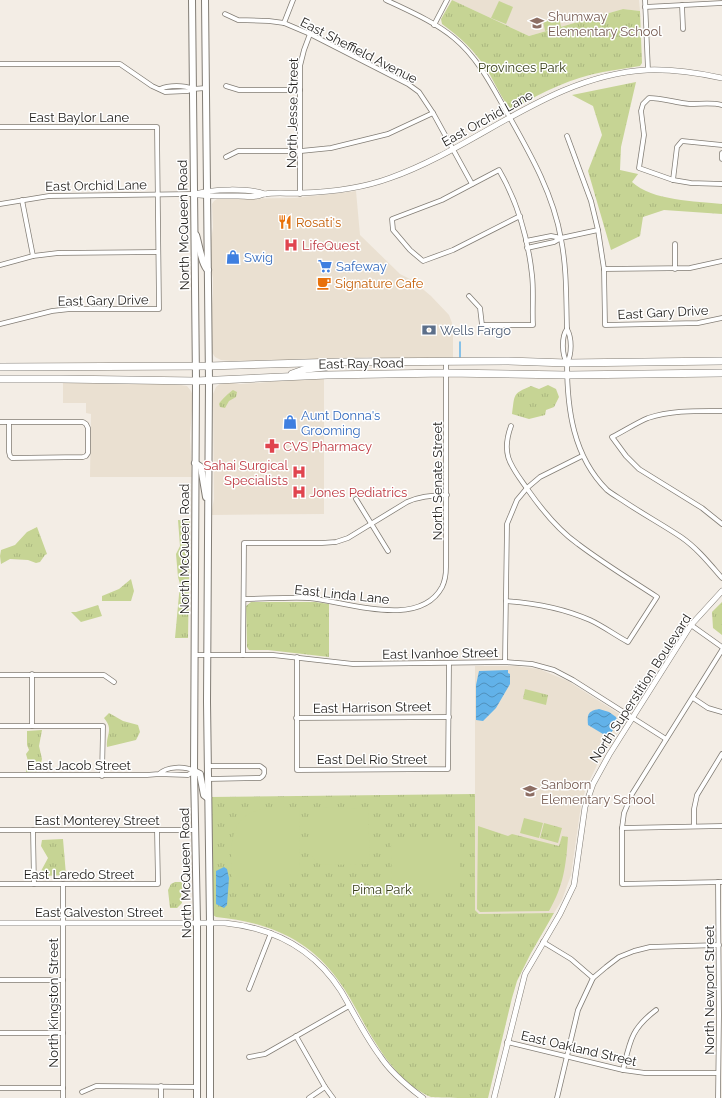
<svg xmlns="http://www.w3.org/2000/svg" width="722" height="1098" viewBox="0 0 722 1098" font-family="Raleway,sans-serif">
<defs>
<pattern id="grass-tufts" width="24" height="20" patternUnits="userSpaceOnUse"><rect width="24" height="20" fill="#c6d494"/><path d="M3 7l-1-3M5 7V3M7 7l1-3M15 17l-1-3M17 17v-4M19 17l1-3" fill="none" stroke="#aab67f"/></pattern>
<pattern id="water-waves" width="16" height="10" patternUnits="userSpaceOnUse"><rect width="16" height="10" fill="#62b2e9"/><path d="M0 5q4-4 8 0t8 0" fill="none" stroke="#5090bc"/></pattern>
</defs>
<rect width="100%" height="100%" fill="#f3ede5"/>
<!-- built -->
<g fill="#eae0d1">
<path d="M452 0H639L640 11 623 9 529 36Z"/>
<path d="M356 191 360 235 400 274 412 280 431 296 449 315 452 323 453 333V358L395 359 367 357 333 360 231 361 221 360 215 357 211 351V316L213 294V278L210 264V247L213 227 212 204 214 201 217 199 295 198Z"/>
<path d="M324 378V514L211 515 214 499 213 394 216 387 221 383 226 382 241 384 270 382 284 380Z"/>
<path d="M63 383 175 384 187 386 191 391 193 396 190 436 192 477H90L91 414 86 413V403H63Z"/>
<path d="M475 666H516L539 669 568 681 624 717 625 722 598 763 586 788 581 805 571 875 562 900 554 913 479 914 475 910Z"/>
</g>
<!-- grass -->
<g fill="url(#grass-tufts)">
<path d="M452 0 529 36 623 9 640 11 642 63 640 66C628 68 615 70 603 72 572 78 543 91 516 108L511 109C501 99 495 82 487 70 475 51 460 37 442 24L441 19Z"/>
<path d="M636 82 621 147 620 170 638 174 632 182C652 201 696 201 722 204V214L664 210 643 217 640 236 611 250 588 171 602 135 593 106 572 95Z"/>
<path d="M548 385 556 389 559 397 554 407 546 410 545 415 529 419 512 414C515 394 512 394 531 386L539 389Z"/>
<path d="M233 390 237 392 236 397 229 401 225 408 220 407 219 404C220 401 231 391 233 390Z"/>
<path d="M178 520 190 521 188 638H175L180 584 178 577 176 554 180 546Z"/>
<path d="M37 527 47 554 45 555 40 562 36 563 28 560 10 559 1 564 0 556 1 550 15 545 27 532Z"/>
<path d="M131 579 134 591 131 601H102V596L119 589Z"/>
<path d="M251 602H315L329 604V657L268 650H249L247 647 246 606Z"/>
<path d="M722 602V635L713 628 712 612Z"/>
<path d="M98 605 102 616 81 622 71 612H76Z"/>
<path d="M525 689 548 695 546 705 523 699Z"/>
<path d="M109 713 123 721 138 725 140 732 136 740 107 747C106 734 114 730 104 718Z"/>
<path d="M42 730 39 746 42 759 39 771 26 772 28 761 26 754 29 750 27 745V731Z"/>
<path d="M475 794V910L479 914 554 913 531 953 517 981 512 998 488 1098C477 1098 438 1098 431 1097 409 1088 389 1065 377 1045 363 1024 353 1000 338 980 308 938 266 922 216 917L213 915 210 797Z"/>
<path d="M544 823 562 828 558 843 540 838Z"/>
<path d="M478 826 508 836 512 834 559 846 562 836 568 837C566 865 564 885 549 911L480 912 477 909Z"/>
<path d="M63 839 66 875 44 876 41 871 48 858 41 846 42 840Z"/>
<path d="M175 882H181L183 884 181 896 182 903 177 908H170L168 890 171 884Z"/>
</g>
<!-- garden -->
<g fill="#c6d494">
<path d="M499 1 513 7 506 24 491 18Z"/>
<path d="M559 17 561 27 545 31 543 21Z"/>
<path d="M312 807 368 809 370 864 321 865 316 862 312 856Z"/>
<path d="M299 808 300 871 298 875 293 877H232C231 852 227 818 259 810 271 806 286 808 299 808Z"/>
<path d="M524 818 543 823 539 838 520 833Z"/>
<path d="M391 843H460V887H392Z"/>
</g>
<!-- water -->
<g fill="url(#water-waves)">
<path d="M508 670V673L510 674V684L496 708 483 721 476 720V685L479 671Z"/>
<path d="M599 709 609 712 616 717 618 723 608 737 588 725C587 714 588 711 599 709Z"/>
<path d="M224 867 227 869 229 878 227 905 224 908 216 904V871Z"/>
</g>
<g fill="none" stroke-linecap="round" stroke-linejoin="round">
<!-- stream -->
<path stroke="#62b2e9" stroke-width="1.5" d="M460 342V358"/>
<defs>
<g id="minor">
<path d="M386 0C409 11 435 22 454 38 477 57 491 84 505 109 528 150 553 192 561 239 567 269 566 299 567 329 572 338 572 354 567 363 567 409 573 456 607 490 612 494 619 498 625 502 643 514 663 525 681 537 697 548 709 563 722 578"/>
<path d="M645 0 648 70"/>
<path d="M682 5 683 29"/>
<path d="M645 7 722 3"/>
<path d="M225 14 238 20 269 21 284 23 310 34 408 84 419 92 433 113 472 184"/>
<path d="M284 23 293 0"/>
<path d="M434 25 447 0"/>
<path d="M0 64H120L152 86 165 92 188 91 193 89 206 88"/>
<path d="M226 86 239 90H300"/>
<path d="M160 89C169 85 184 85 193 89"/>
<path d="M722 105C711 102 701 104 690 104 676 103 663 98 649 98L643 104 641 111 644 135 639 168 673 180 691 183 722 184"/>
<path d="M0 127H157L159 309H70L52 311 0 324"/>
<path d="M567 136 591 201 598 230 604 269 605 325 698 323 722 318"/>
<path d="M722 153V159"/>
<path d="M226 157 238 151H301L331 148 388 134 433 113"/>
<path d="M673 180 677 147 682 141 722 145"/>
<path d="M300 194V66L304 50 310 34"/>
<path d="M22 200 33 256"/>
<path d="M0 204 49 196 193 194"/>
<path d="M526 241 551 236 561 238 598 230"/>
<path d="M527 248 554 242 561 238"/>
<path d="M0 265 33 256 58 253 158 252"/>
<path d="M604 269 690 268 722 261"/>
<path d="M675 269V244"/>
<path d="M469 296 480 308 482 325H533C532 308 534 292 532 275 528 238 518 203 499 170L442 200 392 219 393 230 410 250 423 261 453 250 520 216"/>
<path d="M567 329C561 337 562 355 567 363"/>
<path d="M722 411C697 411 672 410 648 418 636 423 624 431 612 437L626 456 639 469 702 508 722 524"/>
<path d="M0 422H83L86 424 88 428V453L86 456 83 457 12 458 10 456 9 452V422"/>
<path d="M356 499 388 551"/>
<path d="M244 599C265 599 287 597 308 598 345 601 419 630 442 587 445 581 446 573 446 567V362"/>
<path d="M506 601C536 603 563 608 590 620 603 626 615 635 628 642L657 597C631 580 603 563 578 544 558 530 542 510 528 490 512 467 500 456 511 426"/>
<path d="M691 625 722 647"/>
<path d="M722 650 632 794 624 813 622 828V884L722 882"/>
<path d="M195 655H273L353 664 505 662 532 664 554 670 573 680 666 739"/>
<path d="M243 655 244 543H322L336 542 348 538 407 502C420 496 432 495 447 495"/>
<path d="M297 657V770L448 769 449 663"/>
<path d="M505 662 507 524 517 500 527 488 540 477 582 456"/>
<path d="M32 674V726"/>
<path d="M0 675H104L114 682"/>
<path d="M693 698 708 708 722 712"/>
<path d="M296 718 449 717"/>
<path d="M0 726H103L102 776"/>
<path d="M208 766H260L264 769C265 774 264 776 260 778L208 779"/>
<path d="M0 775H147L159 774 188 775 194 771C185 766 167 766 159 774"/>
<path d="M694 826V809L697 795 722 754"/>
<path d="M622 828 722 826"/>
<path d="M0 830H195"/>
<path d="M33 830 34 884"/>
<path d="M0 884H158L157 830"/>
<path d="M63 884V1098"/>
<path d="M543 942 571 959 593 978"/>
<path d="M0 980H63"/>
<path d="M249 989 271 933"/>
<path d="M0 1033H63"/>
<path d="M296 1036 325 1087 333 1098"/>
<path d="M507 1042 623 1070 645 1073H718"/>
<path d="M249 1057 265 1054 349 1006"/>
<path d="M623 1070C630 1041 631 1029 656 1010"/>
<path d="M0 1088H63"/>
<path d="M82 1092 96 1086 197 1087"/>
<path d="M161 1098V1086"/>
<path d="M309 1098 325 1087"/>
<path d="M557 1098 578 1010 593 978 606 967 619 957 634 951 650 947 719 945"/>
<path d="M718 1098 719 1015 718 882"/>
</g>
<g id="tertiary">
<path d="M193 194C209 197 223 196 238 196 244 196 251 197 257 196 260 196 262 194 265 194 277 192 290 194 301 193 331 192 363 188 390 178 478 147 551 75 647 70 672 69 698 73 722 78"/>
<path d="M195 194C212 189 248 188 265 194"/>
<path d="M0 923H225C273 928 314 949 341 991 354 1013 365 1036 380 1056 391 1073 407 1086 423 1098"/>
<path d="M494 1098 525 974 560 914 574 885 585 807 593 784 609 755 691 625 722 591"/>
</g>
<g id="secondary">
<path d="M192 0 196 381 194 771 197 922V1098"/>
<path d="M205 0 209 381 207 702 210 923V1098"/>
<path d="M196 235C199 244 202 266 208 270"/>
<path d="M195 463 201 467 206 497"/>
<path d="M194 771 200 774 204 795 208 798"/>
</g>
<g id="primary">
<path d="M0 367 209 366 339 362 507 361 567 363 722 361"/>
<path d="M292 374 306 369 325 367"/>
<path d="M0 379H61L196 381 327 375 446 373 567 375 722 373"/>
</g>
</defs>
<!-- minor casing -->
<use href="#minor" stroke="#827d75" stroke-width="5.5"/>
<!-- tertiary casing -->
<use href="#tertiary" stroke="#827d75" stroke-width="6"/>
<!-- secondary casing -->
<use href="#secondary" stroke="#827d75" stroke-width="8"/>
<!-- primary casing -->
<use href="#primary" stroke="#827d75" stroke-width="8"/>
<!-- minor -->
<use href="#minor" stroke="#fff" stroke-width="4"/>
<!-- tertiary -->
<use href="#tertiary" stroke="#fff" stroke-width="5"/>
<!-- secondary -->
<use href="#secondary" stroke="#fff" stroke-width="6"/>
<!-- primary -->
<use href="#primary" stroke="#fff" stroke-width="7"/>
</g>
<!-- icons -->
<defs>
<symbol id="school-bare" viewBox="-9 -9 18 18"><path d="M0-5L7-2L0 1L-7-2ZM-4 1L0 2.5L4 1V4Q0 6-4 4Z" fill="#8d6e63" stroke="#fff" stroke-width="2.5" paint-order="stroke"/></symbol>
<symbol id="restaurant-bare" viewBox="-9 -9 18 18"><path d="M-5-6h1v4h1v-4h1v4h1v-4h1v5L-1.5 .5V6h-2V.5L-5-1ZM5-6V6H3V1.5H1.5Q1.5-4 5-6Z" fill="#e8710a" stroke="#fff" stroke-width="2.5" paint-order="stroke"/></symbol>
<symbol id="hospital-bare" viewBox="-9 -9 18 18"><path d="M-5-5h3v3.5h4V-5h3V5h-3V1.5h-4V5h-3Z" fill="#e0444e" stroke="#fff" stroke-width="2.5" paint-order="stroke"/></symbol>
<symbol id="shop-bare" viewBox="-9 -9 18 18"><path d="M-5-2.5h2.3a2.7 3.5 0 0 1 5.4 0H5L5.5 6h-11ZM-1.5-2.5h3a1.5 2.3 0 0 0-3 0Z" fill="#3f7fe0" stroke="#fff" stroke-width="2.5" paint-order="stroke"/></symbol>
<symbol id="supermarket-bare" viewBox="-9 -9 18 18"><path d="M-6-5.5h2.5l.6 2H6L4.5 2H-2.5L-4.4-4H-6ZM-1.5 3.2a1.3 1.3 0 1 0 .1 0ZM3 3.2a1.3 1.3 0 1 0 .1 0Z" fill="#3f7fe0" stroke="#fff" stroke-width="2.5" paint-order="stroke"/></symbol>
<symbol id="cafe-bare" viewBox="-9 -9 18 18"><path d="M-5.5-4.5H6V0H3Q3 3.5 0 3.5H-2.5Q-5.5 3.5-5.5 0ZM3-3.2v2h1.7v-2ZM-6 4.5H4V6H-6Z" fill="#e8710a" stroke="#fff" stroke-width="2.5" paint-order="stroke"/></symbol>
<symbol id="bank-bare" viewBox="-9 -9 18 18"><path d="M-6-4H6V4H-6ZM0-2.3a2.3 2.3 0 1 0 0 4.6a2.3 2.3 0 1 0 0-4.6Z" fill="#5c6f8a" stroke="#fff" stroke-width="2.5" paint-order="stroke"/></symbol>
<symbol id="pharmacy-bare" viewBox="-9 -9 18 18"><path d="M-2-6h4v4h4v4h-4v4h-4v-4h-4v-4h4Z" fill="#e0444e" stroke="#fff" stroke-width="2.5" paint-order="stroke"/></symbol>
</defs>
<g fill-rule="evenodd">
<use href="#school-bare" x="527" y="13" width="20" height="20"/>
<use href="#restaurant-bare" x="275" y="212" width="20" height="20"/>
<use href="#hospital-bare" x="281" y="235" width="20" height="20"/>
<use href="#shop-bare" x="223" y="247" width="20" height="20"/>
<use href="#supermarket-bare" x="315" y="256" width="20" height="20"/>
<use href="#cafe-bare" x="314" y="273" width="20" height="20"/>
<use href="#bank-bare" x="419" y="320" width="20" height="20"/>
<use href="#shop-bare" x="280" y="412" width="20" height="20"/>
<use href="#pharmacy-bare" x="262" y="436" width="20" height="20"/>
<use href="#hospital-bare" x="289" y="462" width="20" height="20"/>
<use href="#hospital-bare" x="289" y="482" width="20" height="20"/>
<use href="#school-bare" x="520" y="781" width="20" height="20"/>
</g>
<g text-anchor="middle" stroke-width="3" stroke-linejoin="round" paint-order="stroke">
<!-- education labels -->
<g font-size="13" fill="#785e54" stroke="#fff" text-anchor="start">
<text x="548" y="21">Shumway<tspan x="548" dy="15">Elementary School</tspan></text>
<text x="541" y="789">Sanborn<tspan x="541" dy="15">Elementary School</tspan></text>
</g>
<!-- street labels -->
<g font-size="13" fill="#201e1b" stroke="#fff">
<text transform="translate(359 50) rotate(27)" y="5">East Sheffield Avenue</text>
<text transform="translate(292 113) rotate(-89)" y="5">North Jesse Street</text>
<text x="79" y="122">East Baylor Lane</text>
<text transform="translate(487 118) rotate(-29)" y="5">East Orchid Lane</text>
<text transform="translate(96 185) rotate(-1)" y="5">East Orchid Lane</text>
<text transform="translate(183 225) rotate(-91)" y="5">North McQueen Road</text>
<text transform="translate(103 300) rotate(-1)" y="5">East Gary Drive</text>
<text transform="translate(663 312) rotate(-3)" y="5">East Gary Drive</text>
<text transform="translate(361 363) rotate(-1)" y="5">East Ray Road</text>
<text transform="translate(437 481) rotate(-90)" y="5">North Senate Street</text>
<text transform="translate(184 549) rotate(-90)" y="5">North McQueen Road</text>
<text transform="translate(342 594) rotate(6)" y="5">East Linda Lane</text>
<text transform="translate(440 653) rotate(-1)" y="5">East Ivanhoe Street</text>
<text transform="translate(640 688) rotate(-57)" y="5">North Superstition Boulevard</text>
<text transform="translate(372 707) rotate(-1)" y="5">East Harrison Street</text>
<text x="372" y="764">East Del Rio Street</text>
<text x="79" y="770">East Jacob Street</text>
<text x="97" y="825">East Monterey Street</text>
<text transform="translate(185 873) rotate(-91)" y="5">North McQueen Road</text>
<text x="79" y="879">East Laredo Street</text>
<text x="99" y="917">East Galveston Street</text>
<text transform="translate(709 990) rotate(-90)" y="5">North Newport Street</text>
<text transform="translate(53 1003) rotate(-90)" y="5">North Kingston Street</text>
<text transform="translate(579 1048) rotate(13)" y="5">East Oakland Street</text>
</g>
<!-- park labels -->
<g font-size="13" fill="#39401b" stroke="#fff">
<text x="522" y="72">Provinces Park</text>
<text x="382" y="894">Pima Park</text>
</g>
<!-- food labels -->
<g font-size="13" fill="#c56008" stroke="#fff" text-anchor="start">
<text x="296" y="227">Rosati's</text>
<text x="335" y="288">Signature Cafe</text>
</g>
<!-- health labels -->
<g font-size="13" fill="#be3a42" stroke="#fff" text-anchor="start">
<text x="302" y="250">LifeQuest</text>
<text x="283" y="451">CVS Pharmacy</text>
<text x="288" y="470" text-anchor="end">Sahai Surgical<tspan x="288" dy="15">Specialists</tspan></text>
<text x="310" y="497">Jones Pediatrics</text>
</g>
<!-- shop labels -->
<g font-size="13" fill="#366cbe" stroke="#fff" text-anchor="start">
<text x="244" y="262">Swig</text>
<text x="336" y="271">Safeway</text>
<text x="301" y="420">Aunt Donna's<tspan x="301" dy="15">Grooming</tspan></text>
</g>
<!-- service labels -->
<g font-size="13" fill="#4e5e75" stroke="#fff" text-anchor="start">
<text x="440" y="335">Wells Fargo</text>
</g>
</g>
</svg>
